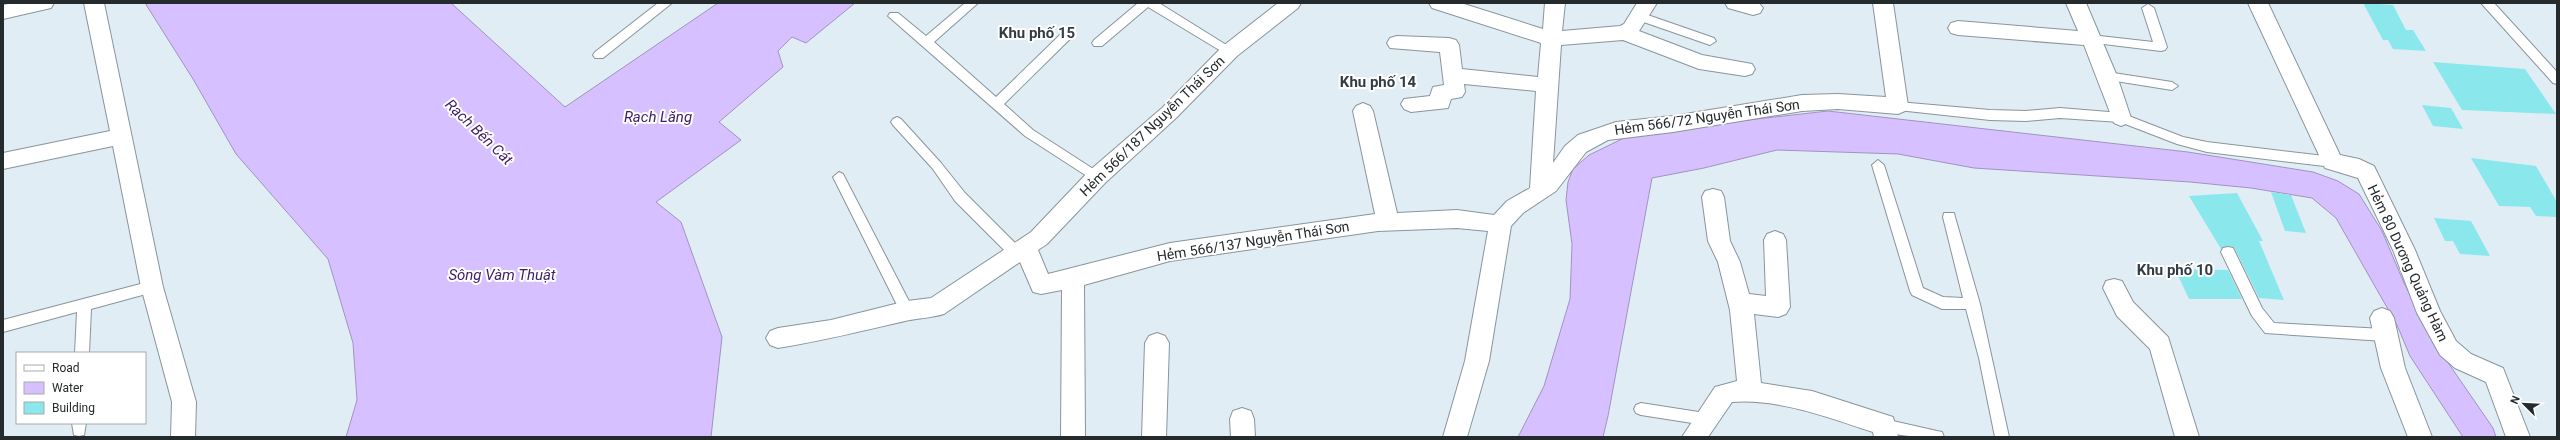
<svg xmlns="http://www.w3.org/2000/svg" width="2560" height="440" viewBox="0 0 2560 440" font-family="Roboto,sans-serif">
<rect width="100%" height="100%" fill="#e1edf5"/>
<!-- water -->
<g fill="#d6c0ff" stroke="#a193c0">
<path d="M145 3H451L565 107 718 3H855L806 43 792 37 778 51 783 67 719 122 741 140 656 202 681 222 722 337 711 437H346L357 400 353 343 328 259 236 154 193 79Z"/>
<path d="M1828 111 2188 152 2313 172 2338 181 2359 194 2382 231 2404 283 2438 348 2493 428 2496 437H2463L2410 356 2397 325 2336 218 2312 198 2251 188 2190 182 1974 168 1898 154 1777 150 1704 168 1652 178 1608 416 1603 437H1518L1544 386 1570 299 1572 244 1566 200 1568 182 1573 169 1589 155 1626 137 1695 126Z"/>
</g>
<!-- building -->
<g fill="#8ae8ed">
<path d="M2363 3 2393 5 2406 30H2413L2426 51 2393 49 2388 40H2383Z"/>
<path d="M2433 62 2525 69 2556 114 2462 110Z"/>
<path d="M2422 105 2451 108 2463 129 2433 126Z"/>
<path d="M2471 158 2536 166 2557 202V217L2536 216 2530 207 2499 206Z"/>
<path d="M2271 192 2291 195 2306 233 2285 231Z"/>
<path d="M2237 193 2263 241H2259L2284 300 2259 298 2234 247 2228 246 2221 249 2189 196Z"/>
<path d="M2434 218 2471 221 2490 256 2460 254 2453 241H2445Z"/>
<path d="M2175 269 2228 270 2242 299H2189Z"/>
</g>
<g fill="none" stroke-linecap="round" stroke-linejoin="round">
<defs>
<g id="service">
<path d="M658 3H672L603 58H595L593 55 595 52Z"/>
<path d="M965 3H978L934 42 996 97 1064 31H1072L1074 34 1072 37 1004 104 1033 130 1101 174 1103 177 1101 180H1093L1025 136 888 16 890 13H898L926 36Z"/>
<path d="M1138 3H1159L1236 51 1234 54H1226L1148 7 1102 46H1094L1092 43 1094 40Z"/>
<path d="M2481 3H2494L2557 72V84L2553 83Z"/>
<path d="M2148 4 2154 8 2167 47 2165 50 2161 51 2087 42 2085 39 2087 36 2091 35 2153 42 2142 8Z"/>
<path d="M1639 12 1714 38 1716 41 1710 45 1635 19 1633 16 1635 13Z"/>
<path d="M2107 72 2172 82 2178 86 2172 90 2103 79 2101 76 2103 73Z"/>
<path d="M1898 102 1990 110 2026 111 2060 108 2121 113 2183 137 2207 142 2333 157 2339 162 2333 167 2207 152 2177 144 2120 122 2060 118 2026 121 1990 120 1898 110 1892 106Z"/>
<path d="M897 117 901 119 941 163 965 193 1021 249 1023 253 1021 257H1011L955 201 933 169 893 125 891 122 893 119Z"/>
<path d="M1878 160 1884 165 1923 288 1943 297 1963 298 1943 217 1944 213H1954L1955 217 1980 304 2009 437H1995L1979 358 1966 309H1942L1912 295 1910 291 1872 165Z"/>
<path d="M839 172 843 174 912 307 914 311 912 315 907 317 902 315 833 177Z"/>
<path d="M2228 247 2233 248 2262 308 2274 323 2384 329 2389 331 2391 335 2389 339 2384 341 2265 333 2252 316 2221 252 2223 248Z"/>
<path d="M152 281 157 283 159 287 157 291 91 309 89 353H75L77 312 3 332V320Z"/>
<path d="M1641 403 1705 413 1710 415 1712 419 1710 423 1705 425 1641 415 1636 413 1634 409 1636 405Z"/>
<path d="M1884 419 1937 431 1942 432 1944 437C1922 437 1900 437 1879 430L1877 425 1879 420Z"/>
<path d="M72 423H86L84 435 79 436 74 435Z"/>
</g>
<g id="minor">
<path d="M13 3H54L51 8 3 19V5Z"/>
<path d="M84 3H104L163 287 196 402 195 437H171L172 402 141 287 113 146 3 169V153L110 131Z"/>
<path d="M1278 3H1301L1298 8 1237 56 1176 118 1105 183 1047 244 1038 250 1048 274 1170 243 1375 214 1353 111 1356 106 1363 103 1370 106 1373 111 1397 213 1457 210 1494 215 1507 201 1530 188 1536 91 1464 84 1465 92 1462 97 1451 99 1448 108 1411 112 1404 109 1401 104 1404 99 1430 96 1433 87 1444 85 1440 52 1390 48 1387 43 1390 38 1397 36 1449 38 1456 40 1459 45 1462 69 1538 77 1541 43 1432 8 1429 3H1461L1543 29 1545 3H1565L1562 31 1620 26 1624 24 1637 3H1657L1639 31 1702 55 1752 64 1755 69 1752 74 1745 76 1699 69 1623 40 1561 45 1553 163 1565 146 1578 135 1616 122 1673 116 1802 95 1838 94 1886 97 1873 3H1893L1908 106 1905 111 1898 114 1838 109 1802 111 1673 132 1608 140 1586 152 1556 191 1523 213 1511 226 1489 361 1467 437H1443L1465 361 1488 231 1457 228 1378 231 1170 261 1084 285 1085 437H1061L1062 290 1041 294 1033 292 1020 262 944 314C931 318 918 318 905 321 862 331 821 341 778 348L770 345 766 338 770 331 778 328 831 320 907 301 931 298 1031 232 1089 171 1162 108 1223 46Z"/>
<path d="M1725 3H1759L1763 8 1760 13 1753 15 1728 8Z"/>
<path d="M2066 3H2086L2117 76 2131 118 2128 123 2121 126 2114 123 2084 45 1958 35 1951 33 1948 28 1951 23 1958 21 2078 31Z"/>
<path d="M2248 3H2268L2340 155 2359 159 2374 166 2415 250 2440 311 2456 341 2471 354 2503 368 2530 437H2506L2486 382 2455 368 2440 355 2417 313 2393 250 2358 178 2325 168Z"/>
<path d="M1713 189 1721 191 1724 197 1730 241 1740 262 1749 294 1766 296 1764 240 1767 234 1775 231 1783 234 1786 240 1790 307 1786 314 1778 317 1754 314 1761 383 1812 391 1893 417 1898 437H1874L1873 432C1830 418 1778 398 1732 402L1708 437H1682L1715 387 1737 381 1730 310 1718 262 1708 241 1702 197 1705 191Z"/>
<path d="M2114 279 2122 281 2133 302 2168 337 2199 437H2175L2150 349 2117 316 2103 288 2106 281Z"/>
<path d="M2382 308 2390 311 2394 318 2405 368 2432 437H2408L2381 368 2370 318 2374 311Z"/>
<path d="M1157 333 1165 336 1169 343 1166 437H1142L1145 343 1149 336Z"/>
<path d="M1242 408 1251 411 1254 419 1255 437H1231L1230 419 1233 411Z"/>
</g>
</defs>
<!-- service casing -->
<use href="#service" stroke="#89959b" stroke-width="2"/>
<!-- minor casing -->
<use href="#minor" stroke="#89959b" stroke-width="2"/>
<!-- service -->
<use href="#service" fill="#fff" fill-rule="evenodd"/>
<!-- minor -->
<use href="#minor" fill="#fff" fill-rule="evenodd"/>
</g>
<g text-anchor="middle" stroke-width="4" stroke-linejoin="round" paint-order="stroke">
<!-- street labels -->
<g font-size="14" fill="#252a2c" stroke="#fff">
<text transform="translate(1707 117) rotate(-8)" y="5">Hẻm 566/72 Nguyễn Thái Sơn</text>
<text transform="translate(1152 126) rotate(-44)" y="5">Hẻm 566/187 Nguyễn Thái Sơn</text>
<text transform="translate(1253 241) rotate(-9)" y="5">Hẻm 566/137 Nguyễn Thái Sơn</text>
<text transform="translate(2408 263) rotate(65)" y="5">Hẻm 80 Dương Quảng Hàm</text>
</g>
<!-- neighbourhood labels -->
<g font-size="15" font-weight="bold" fill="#333c42" stroke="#fff">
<text x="1037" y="38">Khu phố 15</text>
<text x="1378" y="87">Khu phố 14</text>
<text x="2175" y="275">Khu phố 10</text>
</g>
<!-- water labels -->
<g font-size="15" font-style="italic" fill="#3d1d64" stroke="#fff">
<text x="658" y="122">Rạch Lăng</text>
<text transform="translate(479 132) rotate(44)" y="5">Rạch Bến Cát</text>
<text x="502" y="280">Sông Vàm Thuật</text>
</g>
</g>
<!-- border -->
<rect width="2560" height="440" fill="none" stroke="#252a2c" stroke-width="8"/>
<!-- legend -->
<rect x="16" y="352" width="130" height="72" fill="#ffffff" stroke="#a8aaab"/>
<rect x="24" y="365" width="20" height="6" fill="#ffffff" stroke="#a8aaab"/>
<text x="52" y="372" font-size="12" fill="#252a2c">Road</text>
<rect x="24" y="382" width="20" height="12" fill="#d6c0ff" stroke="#a8aaab"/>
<text x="52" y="392" font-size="12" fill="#252a2c">Water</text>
<rect x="24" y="402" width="20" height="12" fill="#8ae8ed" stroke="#a8aaab"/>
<text x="52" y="412" font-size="12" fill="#252a2c">Building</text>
<!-- north arrow -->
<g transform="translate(2524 404) rotate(294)" stroke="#ffffff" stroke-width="3" paint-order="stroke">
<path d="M0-3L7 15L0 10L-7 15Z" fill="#252a2c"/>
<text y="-6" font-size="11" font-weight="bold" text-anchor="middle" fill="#252a2c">N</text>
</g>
</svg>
